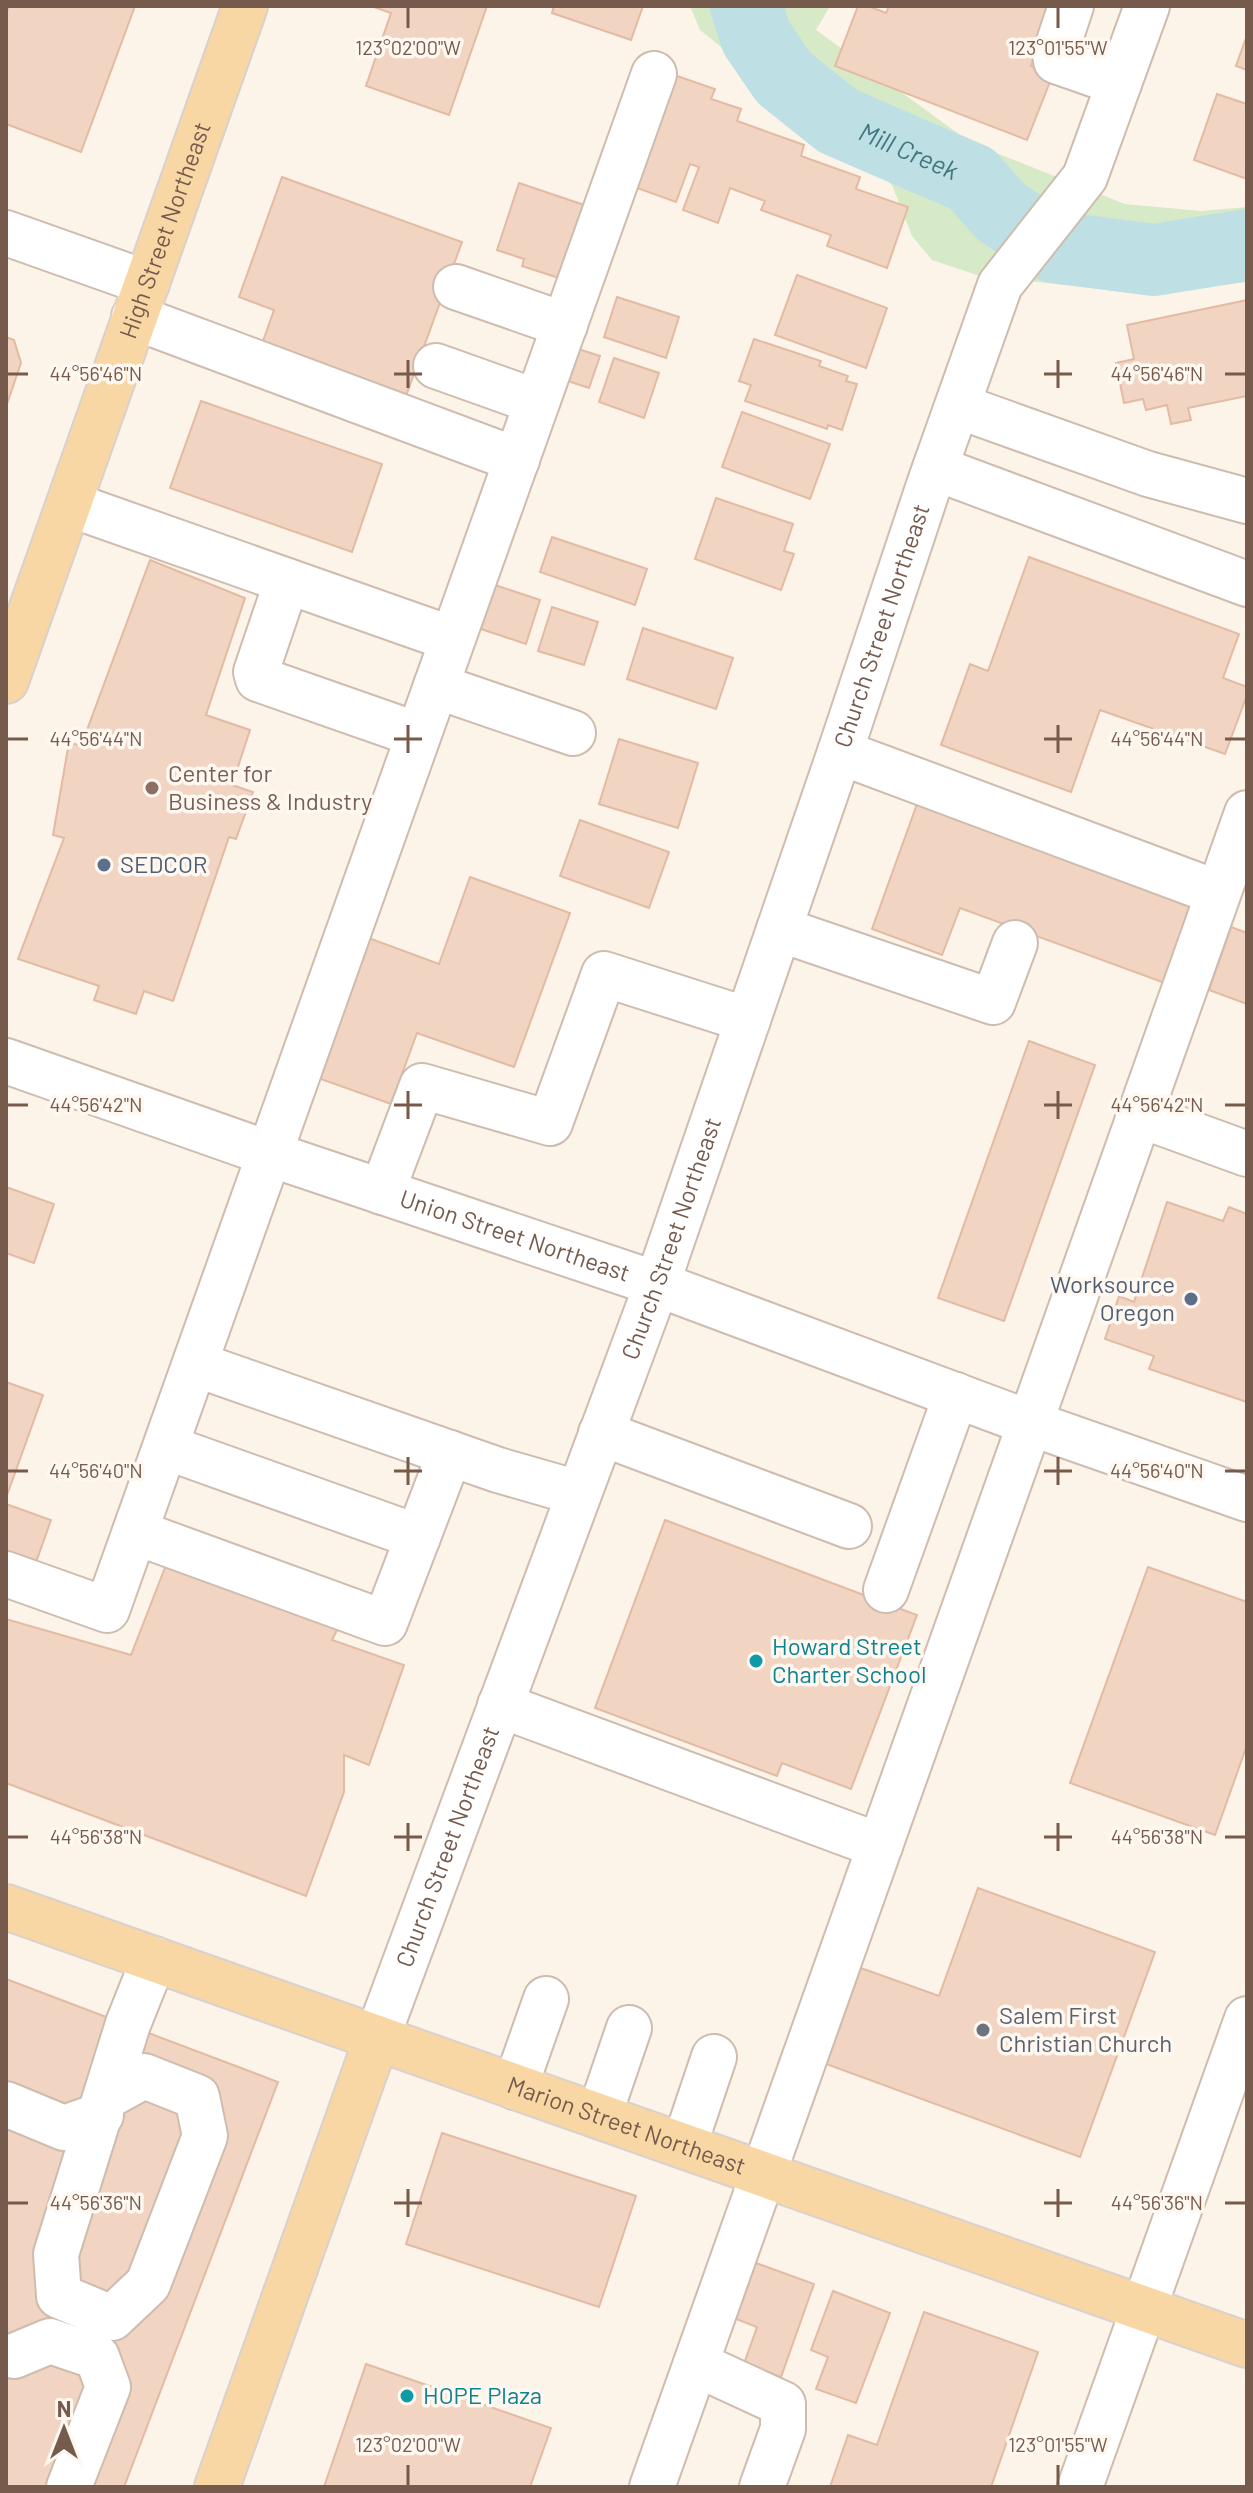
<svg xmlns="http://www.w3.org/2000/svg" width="1253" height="2493" viewBox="0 0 1253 2493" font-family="Barlow,sans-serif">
<rect width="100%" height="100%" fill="#fcf4e9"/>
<!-- green -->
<path fill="#d6eac8" d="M690 6H830L816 30 971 143 1125 204 1201 211 1247 207V282L1142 294 977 275 932 260 912 236 892 185 700 30Z"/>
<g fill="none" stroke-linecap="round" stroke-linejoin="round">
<!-- river -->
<path stroke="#bee0e5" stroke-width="72" id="s1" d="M746 6 756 37 784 78 838 121 972 179 1001 212 1054 247 1154 260 1247 245"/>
</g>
<!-- building -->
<g fill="#f1d4c2" stroke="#e3baa3" stroke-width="2">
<path d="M9 6H135L81 152 6 124V14Z"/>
<path d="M371 6H487L449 115 366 86 391 13Z"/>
<path d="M554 6H643L631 40 552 13Z"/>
<path d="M858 6H868L886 13 889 6H1054L1031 66 1053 74 1027 140 835 66Z"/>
<path d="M1247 35V70L1236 66Z"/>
<path d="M677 76 715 89 711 99 741 109 737 121 804 145 801 156 860 177 856 189 908 207 887 268 827 246 831 235 761 210 765 201 730 188 718 223 683 210 699 167 690 164 676 202 637 188Z"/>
<path d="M1217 94 1247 104V179L1194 160Z"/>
<path d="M282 177 462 242 406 396 262 344 274 310 239 297Z"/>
<path d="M519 183 587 206 562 279 522 266 524 259 497 250Z"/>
<path d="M797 275 887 308 866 368 775 335Z"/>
<path d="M617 297 679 317 666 358 604 337Z"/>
<path d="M1247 300V396L1188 408 1191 420 1171 424 1167 405 1146 410 1143 399 1124 403 1116 363 1134 359 1127 325Z"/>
<path d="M6 337 14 340 21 363 6 407Z"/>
<path d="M754 339 821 361 819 366 848 376 846 381 857 384 842 430 828 425 827 429 745 401 751 385 739 381Z"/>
<path d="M572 347 600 356 589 388 562 379Z"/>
<path d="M614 358 659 373 644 418 599 402Z"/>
<path d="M201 401 382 464 352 552 170 488Z"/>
<path d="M742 412 830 444 810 499 722 467Z"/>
<path d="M716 498 793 524 784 551 794 554 781 590 695 559Z"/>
<path d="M552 537 647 569 635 605 540 572Z"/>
<path d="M1029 557 1239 634 1223 678 1247 687V695L1225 754 1100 710 1071 792 941 745 970 664 988 671Z"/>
<path d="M150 560 245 598 206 715 250 730 232 785 253 792 236 839 229 837 173 1001 144 991 136 1014 94 1000 99 986 18 959 64 838 53 835 69 742 81 746Z"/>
<path d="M495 585 540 600 526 644 481 629Z"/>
<path d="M552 607 598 622 584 665 538 651Z"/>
<path d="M643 628 733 658 716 709 627 679Z"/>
<path d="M619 739 698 763 678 828 599 804Z"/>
<path d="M917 804 1202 906 1173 986 960 908 942 955 872 929Z"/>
<path d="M580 820 669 852 649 908 560 876Z"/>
<path d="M470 877 570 913 514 1067 417 1033 391 1104 315 1077 366 937 439 964Z"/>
<path d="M1231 927 1247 933V1004L1209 990Z"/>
<path d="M1029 1041 1095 1065 1004 1321 938 1298Z"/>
<path d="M6 1187 54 1204 34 1263 6 1253Z"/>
<path d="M1167 1202 1223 1221 1229 1207 1247 1214V1402L1149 1369 1154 1356 1105 1339 1119 1296 1134 1302Z"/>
<path d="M6 1382 43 1395 6 1498Z"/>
<path d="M6 1504 51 1520 35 1565 6 1555Z"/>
<path d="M665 1520 917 1615 851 1789 782 1763 777 1776 595 1708Z"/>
<path d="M166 1565 342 1620 332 1640 404 1665 369 1765 344 1755V1792L306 1896 6 1783V1619L131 1655Z"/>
<path d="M1148 1567 1247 1602V1745L1215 1835 1070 1783Z"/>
<path d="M978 1888 1155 1952 1080 2157 826 2064 861 1968 939 1996Z"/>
<path d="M6 1979 278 2082 124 2487H6Z"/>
<path d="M442 2133 636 2196 599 2307 406 2244Z"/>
<path d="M756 2263 814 2284 781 2377 744 2364 757 2327 736 2319Z"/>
<path d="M833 2291 890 2313 856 2403 816 2389 828 2357 811 2350Z"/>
<path d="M924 2312 1038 2352 991 2487H830L848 2435 877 2445Z"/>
<path d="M366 2364 551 2428 530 2487H324Z"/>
</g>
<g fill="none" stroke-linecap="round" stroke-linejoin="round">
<defs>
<g id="minor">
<path d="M1071 6 1055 54 1056 61 1119 83"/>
<path d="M6 233 147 283"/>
<path d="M456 287 565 325"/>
<path d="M134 317 517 460"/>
<path d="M436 366 537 402"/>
<path d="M958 406 1148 474 1247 501"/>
<path d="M935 468 1247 584"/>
<path d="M69 504 452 639"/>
<path d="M287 581 256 672 258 679 418 735"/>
<path d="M436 686 573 733"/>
<path d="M840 752 1218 893"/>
<path d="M779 929 993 1002 1015 943"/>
<path id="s2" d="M6 1061 270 1154 657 1284 1030 1423 1247 1499"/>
<path d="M1140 1115 1247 1154"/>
<path d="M382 1192 422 1086 550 1123 604 974 748 1020"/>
<path d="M195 1364 498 1470 578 1493"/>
<path d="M601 1433 849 1526"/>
<path d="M166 1447 418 1537"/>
<path d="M135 1532 385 1623 450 1453"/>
<path d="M6 1574 107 1610 654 74"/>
<path d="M886 1590 956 1395"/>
<path d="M500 1705 880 1846"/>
<path id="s3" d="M377 2038 657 1284 840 752 929 485 1000 285 1085 177 1147 6"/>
<path d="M515 2087 546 1999"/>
<path d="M106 2097 144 2076 197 2097 205 2136 148 2284 112 2318 59 2296 56 2254 128 2024 154 1959"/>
<path d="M6 2104 64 2128 101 2115"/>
<path d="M599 2116 629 2028"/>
<path d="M684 2146 714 2057"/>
<path d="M14 2356 50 2341 97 2357 108 2387 69 2487"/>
<path d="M696 2364 783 2404V2429L762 2487"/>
<path d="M652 2487 1247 813"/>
<path d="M1080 2487 1247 2019"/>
</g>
<g id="major">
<path id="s4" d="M6 681 245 6"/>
<path id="s5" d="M6 1907 1247 2345"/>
<path d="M217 2487 377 2038"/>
</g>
</defs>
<!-- minor casing -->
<use href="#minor" stroke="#cebcaf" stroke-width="48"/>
<!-- major casing -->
<use href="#major" stroke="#d9d1cd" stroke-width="48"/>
<!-- minor -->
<use href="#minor" stroke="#fff" stroke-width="44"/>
<!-- major -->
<use href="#major" stroke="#f8d7a5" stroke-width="44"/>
</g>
<!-- ticks -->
<path fill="none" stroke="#765b4d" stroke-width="3" d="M408 8V28M1058 8V28M408 360V388M1058 360V388M8 374H28M394 374H422M1044 374H1072M1225 374H1245M408 725V753M1058 725V753M8 739H28M394 739H422M1044 739H1072M1225 739H1245M408 1091V1119M1058 1091V1119M8 1105H28M394 1105H422M1044 1105H1072M1225 1105H1245M408 1457V1485M1058 1457V1485M8 1471H28M394 1471H422M1044 1471H1072M1225 1471H1245M408 1823V1851M1058 1823V1851M8 1837H28M394 1837H422M1044 1837H1072M1225 1837H1245M408 2189V2217M1058 2189V2217M8 2203H28M394 2203H422M1044 2203H1072M1225 2203H1245M408 2465V2485M1058 2465V2485"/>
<!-- markers -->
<circle fill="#8d6e63" stroke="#fef8f0" stroke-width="3" cx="152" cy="788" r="8"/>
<g fill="#5c6f8a" stroke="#fef8f0" stroke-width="3">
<circle cx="104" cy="865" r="8"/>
<circle cx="1191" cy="1299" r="8"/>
</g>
<g fill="#0f9aa8" stroke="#fef8f0" stroke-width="3">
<circle cx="756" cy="1661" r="8"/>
<circle cx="407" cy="2396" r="8"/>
</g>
<circle fill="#6b7280" stroke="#fef8f0" stroke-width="3" cx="983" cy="2030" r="8"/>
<g text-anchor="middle" stroke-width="7" stroke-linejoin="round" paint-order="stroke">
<!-- street labels -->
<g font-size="24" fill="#765b4d" stroke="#fef8f0">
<text dy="8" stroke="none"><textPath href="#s4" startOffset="478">High Street Northeast</textPath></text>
<text dy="8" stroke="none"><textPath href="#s3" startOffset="1500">Church Street Northeast</textPath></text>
<text dy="8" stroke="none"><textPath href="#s2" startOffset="538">Union Street Northeast</textPath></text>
<text dy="8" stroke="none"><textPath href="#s3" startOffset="852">Church Street Northeast</textPath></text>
<text dy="8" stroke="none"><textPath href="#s3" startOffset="204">Church Street Northeast</textPath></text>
<text dy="8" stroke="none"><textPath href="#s5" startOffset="658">Marion Street Northeast</textPath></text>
</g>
<!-- education labels -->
<g font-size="24" fill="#785e54" stroke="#fef8f0" text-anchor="start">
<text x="168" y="782">Center for<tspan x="168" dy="28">Business &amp; Industry</tspan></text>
</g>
<!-- service labels -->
<g font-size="24" fill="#4e5e75" stroke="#fef8f0" text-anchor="start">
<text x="120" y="873">SEDCOR</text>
<text x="1175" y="1293" text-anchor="end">Worksource<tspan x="1175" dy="28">Oregon</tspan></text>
</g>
<!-- culture labels -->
<g font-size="24" fill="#0d838f" stroke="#fef8f0" text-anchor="start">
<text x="772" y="1655">Howard Street<tspan x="772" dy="28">Charter School</tspan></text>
<text x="423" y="2404">HOPE Plaza</text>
</g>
<!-- worship labels -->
<g font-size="24" fill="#5b616d" stroke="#fef8f0" text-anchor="start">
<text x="999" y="2024">Salem First<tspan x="999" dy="28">Christian Church</tspan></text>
</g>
<!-- water labels -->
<g font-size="26" font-style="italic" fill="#447881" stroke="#fef8f0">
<text dy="9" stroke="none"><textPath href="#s1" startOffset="228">Mill Creek</textPath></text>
</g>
</g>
<g font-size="20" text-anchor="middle" fill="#765b4d" stroke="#fef8f0" stroke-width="7" stroke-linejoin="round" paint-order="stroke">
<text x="408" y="55">123°02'00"W</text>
<text x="1058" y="55">123°01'55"W</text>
<text x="96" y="381">44°56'46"N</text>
<text x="1157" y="381">44°56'46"N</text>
<text x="96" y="746">44°56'44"N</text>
<text x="1157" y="746">44°56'44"N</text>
<text x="96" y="1112">44°56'42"N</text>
<text x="1157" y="1112">44°56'42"N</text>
<text x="96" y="1478">44°56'40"N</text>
<text x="1157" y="1478">44°56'40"N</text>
<text x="96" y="1844">44°56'38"N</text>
<text x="1157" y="1844">44°56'38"N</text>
<text x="96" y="2210">44°56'36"N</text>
<text x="1157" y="2210">44°56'36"N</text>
<text x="408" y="2452">123°02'00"W</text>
<text x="1058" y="2452">123°01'55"W</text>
</g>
<!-- border -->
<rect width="1253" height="2493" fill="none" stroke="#765b4d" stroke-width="16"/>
<!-- north arrow -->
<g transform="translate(64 2429)" stroke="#fef8f0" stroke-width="6" paint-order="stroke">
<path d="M0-6L14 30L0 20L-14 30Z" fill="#765b4d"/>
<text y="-12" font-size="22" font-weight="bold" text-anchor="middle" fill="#765b4d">N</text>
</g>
</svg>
